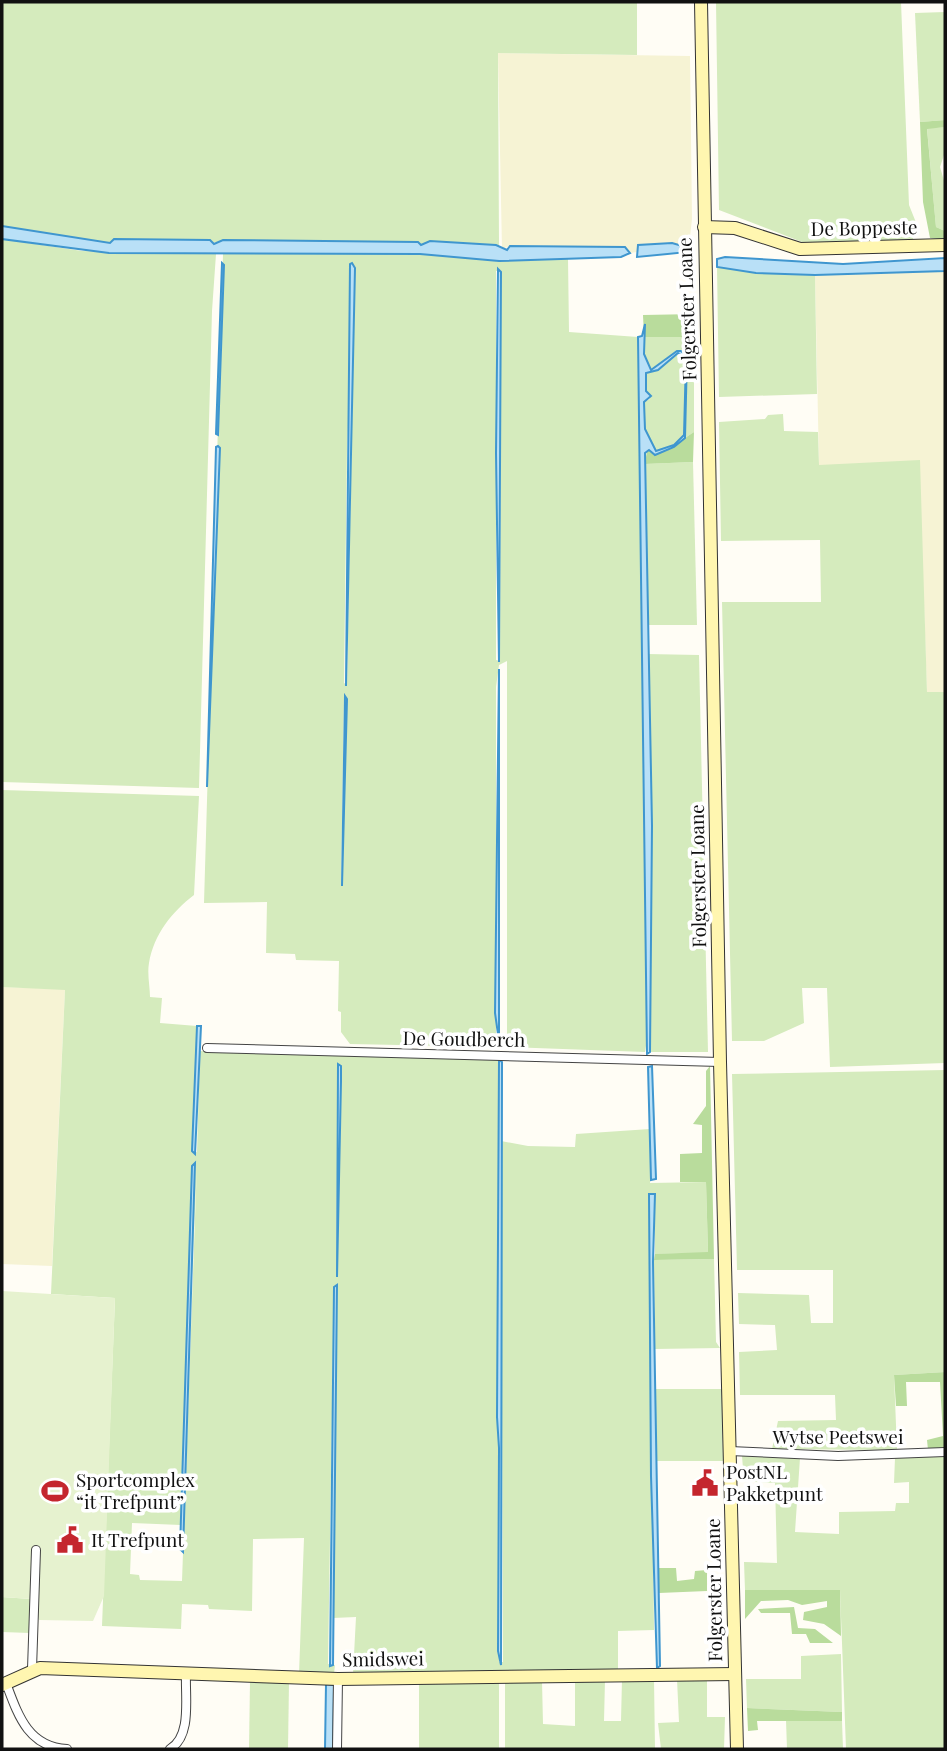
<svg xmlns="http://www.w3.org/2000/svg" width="947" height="1751" viewBox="0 0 947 1751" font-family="'Playfair Display',serif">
<rect width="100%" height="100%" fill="#fffdf5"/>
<!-- farmland -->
<g fill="#f6f3d4">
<path d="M498 53 690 56 692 219 689 246 672 243 638 245 637 252 630 253 625 247 510 246 502 249Z"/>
<path d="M906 270 945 271V692H927L924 606 819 465 815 275Z"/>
<path d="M2 987 65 989 52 1266 2 1264Z"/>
</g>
<!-- green -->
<g fill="#d5ebbd" fill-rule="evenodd">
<path d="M2 2H637V55L498 53 499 246 421 245 417 242 399 241 110 243 2 226Z"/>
<path d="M716 2H901L909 205 917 225 912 242H802L719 210Z"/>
<path d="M945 12V120L920 122 915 13Z"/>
<path d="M945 127V152L940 167 945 184V231L936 227 927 128Z"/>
<path d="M2 239 82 251 216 254 212 311 199 788 2 782Z"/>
<path d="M312 252 420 254 498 261 568 259 569 332 638 337 648 1033 645 1052 507 1047V661L499 665 496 687V1047L350 1044 341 1032V1012L338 1011 339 961 296 960 295 954 266 953 267 902 204 903 223 254ZM355 265 347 685 344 683 347 448ZM500 270 501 272 500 661 496 660V271ZM344 697 347 699 342 886H341Z"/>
<path d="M717 267 756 273 815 275 817 394 719 397Z"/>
<path d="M644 337H694V432L685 438 687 356 677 351 651 371 644 354Z"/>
<path d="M679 353 686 358 684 435 671 447 656 451 645 429 644 402 650 399 646 391V372L658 370Z"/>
<path d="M783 414 784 431 818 432 819 465 920 460 927 692H945V1063L830 1067 827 988H802L804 1023 764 1041H732L722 602H821L820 540 721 541 719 422 765 419 768 415Z"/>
<path d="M693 462 697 625H647L645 464Z"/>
<path d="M647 654 699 655 708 1052H650Z"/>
<path d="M2 790 199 796 194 895C172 912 154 934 149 963 147 973 150 987 150 997L162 998 160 1023 197 1026 193 1154 197 1152 200 1051 499 1060V1662H503L501 1141 528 1146 575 1147 576 1134 650 1129V1183L706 1182 708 1253 655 1254V1225L650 1254 654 1630 618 1631V1671L353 1674 356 1617 333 1618 337 1285 334 1287 328 1664 335 1665 334 1674H299L304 1538 253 1539 252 1611 209 1609 208 1605 182 1604 181 1629 102 1626 115 1298 51 1294 65 990 2 987ZM338 1064 341 1067 336 1276ZM197 1163 182 1581 140 1580 139 1575 130 1574 132 1523 181 1525Z"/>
<path d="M945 1070V1372L894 1375 897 1450 772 1449 778 1421 836 1420 835 1395H740L739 1352 777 1350 775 1325 739 1324 738 1293 809 1295 811 1323H833V1270H737L732 1074Z"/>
<path d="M714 1259 716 1342 720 1348 655 1349 654 1260Z"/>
<path d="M656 1389H722L723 1461H656Z"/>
<path d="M945 1455V1749H846L840 1590H745L744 1562 777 1563 775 1483 744 1481 742 1456 800 1458 795 1532 839 1534V1512L895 1511 896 1503H909V1482L894 1483 895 1458Z"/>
<path d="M2 1597 31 1599 30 1633 2 1632Z"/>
<path d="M841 1654 842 1712 747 1708 746 1679H801V1656Z"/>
<path d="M707 1678V1717H725L724 1749H661L658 1723 679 1722 677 1679Z"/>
<path d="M622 1679H654L655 1749H505V1681H542L543 1724 575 1726V1680H605L604 1721H621Z"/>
<path d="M250 1681 289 1682 288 1749H249Z"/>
<path d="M499 1682V1749H419V1683Z"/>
<path d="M786 1720 842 1721 843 1749H787Z"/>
</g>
<!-- forest -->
<g fill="#b9dc9c">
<path d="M945 120V127L927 129 936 227 945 231V240L930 238 923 202 920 122Z"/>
<path d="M696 314 694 337H644L643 315Z"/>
<path d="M694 432 693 462 645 464 647 450C668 453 677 443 694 432Z"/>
<path d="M710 1066 714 1259 654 1260 655 1254 708 1252 706 1182H680V1154L702 1153V1125L693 1124 706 1106V1071Z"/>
<path d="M945 1372V1448L928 1450 927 1440 943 1436 940 1382H906L907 1406H896L894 1375Z"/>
<path d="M658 1568H676L677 1581 694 1579 695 1571 707 1570V1591L659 1593Z"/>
<path d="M745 1590H840L841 1636 824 1624 803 1620 804 1612 827 1607V1601L802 1605 788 1600 761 1601 745 1619Z"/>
<path d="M794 1607 798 1628 815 1629 833 1643H810L806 1634H792L790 1613H761L758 1609Z"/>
<path d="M747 1708 842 1712V1721H757L758 1730 748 1731Z"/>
</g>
<!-- pitch -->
<path fill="#e6f2cf" d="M2 1291 115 1298 104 1596 93 1621 39 1620 31 1599 2 1597Z"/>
<!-- water -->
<g fill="#b9e0f7" stroke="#3f96cf" stroke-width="2" fill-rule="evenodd">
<path d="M2 226 110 243 114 239 210 240 214 244 223 240 418 242 421 245 430 241 496 245 507 250 510 246 625 247 630 253 621 257 499 261 420 254 109 253 2 239Z"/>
<path d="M672 243 686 247 688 252 637 257 638 245Z"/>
<path d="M725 257 843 264 945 258V271L815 275 756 273 717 267V259Z"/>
<path d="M222 263 224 265 218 435 216 434Z"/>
<path d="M352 263 355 268 346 686 350 264Z"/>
<path d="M498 269 501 272 499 662 496 453Z"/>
<path d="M645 324 644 354 651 370 677 351H681L687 356 685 438 674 447 655 455 649 450 645 453 652 826 650 1052 647 1054 638 337 642 336ZM678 353 686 358 684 435 674 445 656 451 645 429 644 402 651 396 646 391V373L658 370Z"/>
<path d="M218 446 220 448 207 787 216 447Z"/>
<path d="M499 669V1041L495 1013Z"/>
<path d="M345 696 347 699 342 886Z"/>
<path d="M197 1026H201L195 1154 192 1151Z"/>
<path d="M499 1060 502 1062 501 1665 498 1651 499 1448 497 1417Z"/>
<path d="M338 1064 341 1066V1081L337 1277Z"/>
<path d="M652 1066 656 1179 651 1180 648 1067Z"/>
<path d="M195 1163 183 1552 180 1549 192 1166Z"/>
<path d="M649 1194H655L653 1262 660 1666 657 1668 651 1476Z"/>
<path d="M337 1285 333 1665 330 1666 334 1287Z"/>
<path d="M326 1684 334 1685 333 1749H325Z"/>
</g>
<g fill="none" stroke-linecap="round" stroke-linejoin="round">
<defs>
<g id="street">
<path d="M207 1048 720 1062"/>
<path d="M730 1451 838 1456 945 1452"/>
<path d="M32 1669 36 1550"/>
<path d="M6 1683C18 1715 28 1747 67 1749"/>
<path d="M170 1749C192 1736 185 1698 186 1675"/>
<path d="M337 1749 338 1679"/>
</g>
<g id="secondary">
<path d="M701 2 720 1062 737 1749"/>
<path d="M704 227 735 228 800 249 945 245"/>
<path d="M2 1685 40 1668 338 1679 735 1674"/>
</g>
</defs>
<!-- street casing -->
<use href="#street" stroke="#444" stroke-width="10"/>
<!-- secondary casing -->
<use href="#secondary" stroke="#333" stroke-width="14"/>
<!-- street -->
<use href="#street" stroke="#fff" stroke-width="8"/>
<!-- secondary -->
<use href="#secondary" stroke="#fff6b0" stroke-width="12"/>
</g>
<!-- icons -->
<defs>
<symbol id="civic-bare" viewBox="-9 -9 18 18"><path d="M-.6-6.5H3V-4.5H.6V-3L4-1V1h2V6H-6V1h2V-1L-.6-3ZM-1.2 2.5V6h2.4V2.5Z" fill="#c4262e" stroke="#fff" stroke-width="2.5" paint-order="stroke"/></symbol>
<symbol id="stadium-bare" viewBox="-9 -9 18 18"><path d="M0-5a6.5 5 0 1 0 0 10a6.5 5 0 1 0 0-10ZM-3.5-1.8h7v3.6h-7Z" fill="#c4262e" stroke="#fff" stroke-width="2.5" paint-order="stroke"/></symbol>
</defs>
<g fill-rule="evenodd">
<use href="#civic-bare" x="686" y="1464" width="38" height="38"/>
<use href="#stadium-bare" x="36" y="1472" width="38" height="38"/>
<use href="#civic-bare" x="51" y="1521" width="38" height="38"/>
</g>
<g text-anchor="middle" stroke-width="7" stroke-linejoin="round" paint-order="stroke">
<!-- street labels -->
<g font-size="19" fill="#111" stroke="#fff">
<text transform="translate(864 228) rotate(-1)" y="7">De Boppeste</text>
<text transform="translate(687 309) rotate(-92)" y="7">Folgerster Loane</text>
<text transform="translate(698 876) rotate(-91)" y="7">Folgerster Loane</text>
<text transform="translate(464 1039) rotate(1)" y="7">De Goudberch</text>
<text x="838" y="1444">Wytse Peetswei</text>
<text transform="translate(714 1590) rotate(-91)" y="7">Folgerster Loane</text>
<text transform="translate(383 1659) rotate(-1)" y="7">Smidswei</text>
</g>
<!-- poi labels -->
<g font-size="19" fill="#111" stroke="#fff" text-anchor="start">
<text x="726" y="1479">PostNL<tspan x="726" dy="22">Pakketpunt</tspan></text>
<text x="76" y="1487">Sportcomplex<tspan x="76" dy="22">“it Trefpunt”</tspan></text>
<text x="91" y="1547">It Trefpunt</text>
</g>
</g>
<!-- border -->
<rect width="947" height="1751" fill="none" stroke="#111111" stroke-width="7"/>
</svg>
